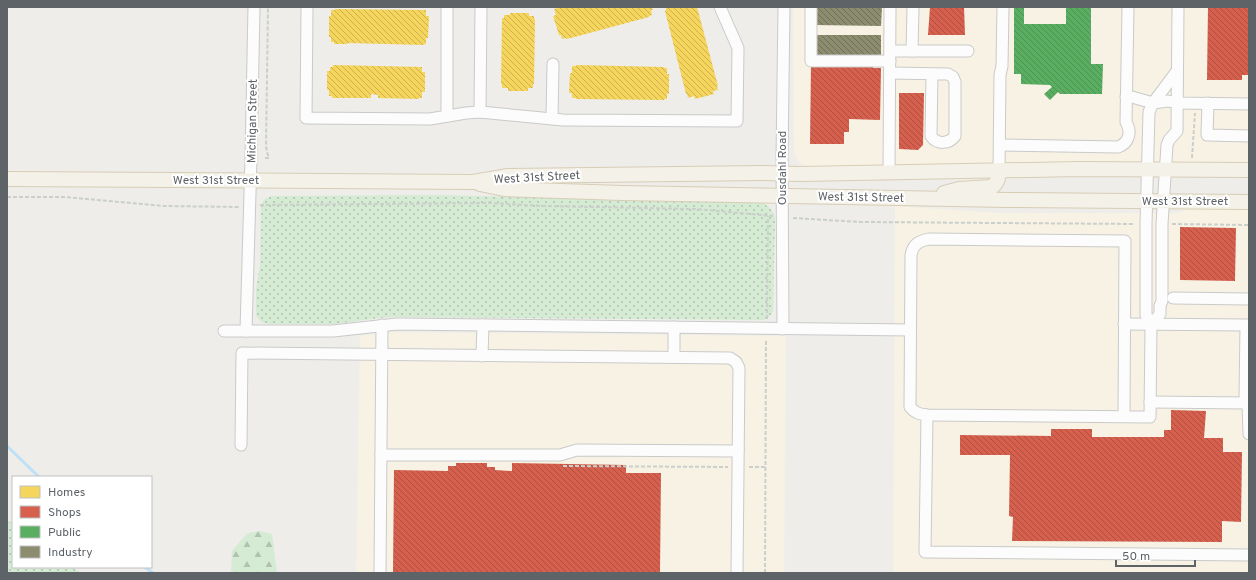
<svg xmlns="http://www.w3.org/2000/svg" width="1256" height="580" viewBox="0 0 1256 580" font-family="Overpass,sans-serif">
<defs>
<pattern id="green-dots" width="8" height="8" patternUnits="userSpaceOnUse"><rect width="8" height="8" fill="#d6ebd4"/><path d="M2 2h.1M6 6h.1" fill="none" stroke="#b1c2b0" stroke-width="1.8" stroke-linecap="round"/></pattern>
<pattern id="forest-firs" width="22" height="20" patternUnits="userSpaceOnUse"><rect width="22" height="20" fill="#d6ebd4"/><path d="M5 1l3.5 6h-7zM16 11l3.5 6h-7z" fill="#b1c2b0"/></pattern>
<pattern id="homes-back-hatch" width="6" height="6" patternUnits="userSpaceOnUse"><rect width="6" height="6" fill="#f6d55c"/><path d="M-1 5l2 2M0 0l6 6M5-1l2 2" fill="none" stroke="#cab050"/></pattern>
<pattern id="shops-back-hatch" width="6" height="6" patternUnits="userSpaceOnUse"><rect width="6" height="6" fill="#d6604d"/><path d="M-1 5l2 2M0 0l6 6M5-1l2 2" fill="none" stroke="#a85042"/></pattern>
<pattern id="public-back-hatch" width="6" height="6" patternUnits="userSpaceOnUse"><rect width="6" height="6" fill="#5aae61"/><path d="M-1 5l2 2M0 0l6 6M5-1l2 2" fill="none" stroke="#4e9154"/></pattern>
<pattern id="industry-back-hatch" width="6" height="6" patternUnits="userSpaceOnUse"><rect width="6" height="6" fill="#8c8c6e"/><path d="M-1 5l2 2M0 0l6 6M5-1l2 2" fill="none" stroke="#70705a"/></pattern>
</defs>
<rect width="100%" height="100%" fill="#eeede9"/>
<!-- commercial -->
<g fill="#f7f2e3">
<path d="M793 7H1249V164L1026 163 807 167 799 162 795 155 794 151Z"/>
<path d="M895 206 1000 213H1177L1190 208 1249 209V573H893Z"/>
<path d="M386 332 786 336 784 573H356L360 336Z"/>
</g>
<!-- green -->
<g fill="url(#green-dots)">
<path d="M437 195 763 203C770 207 773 210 775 219L773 312 768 318 764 320 393 317 379 318 335 324H269L261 322 257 317 256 314V290L260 265 261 207C262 200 266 197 273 196Z"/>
<path d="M7 520 13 524V567H73L81 573H7Z"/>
</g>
<!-- forest -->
<path fill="url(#forest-firs)" d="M261 531 272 534 277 573H231L232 551 241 540 248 533Z"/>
<!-- homes -->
<g fill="url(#homes-back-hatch)">
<path d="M558 7H652L653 10H651L652 15 649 16V17L567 39 566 38 562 39 561 35H559L553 16 556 15 554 9 558 8Z"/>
<path d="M666 7H697L718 86H717L718 90 713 91 714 94 695 99 694 96 688 98 687 94H686L665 11 666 10Z"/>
<path d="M335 9 426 10V16H429L428 38H426V44L422 45 348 43V44H334V42H331V37H329V16H331V10H335Z"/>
<path d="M510 13H529V16H534V19H535L534 84H533V88H528V91H508V88H502V84H501L502 18H504V15H510Z"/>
<path d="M333 65 422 67V72H425V92H422V98H419V99L378 98V95L371 94V98H332V96H329V90H327V71H330V67H333Z"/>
<path d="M576 65 664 67V68H667V74H669V94H667V99H664V100L576 99V98H572V93H569L570 73H572V66H576Z"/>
</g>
<!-- shops -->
<g fill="url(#shops-back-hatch)">
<path d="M930 7H964L965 35H928Z"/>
<path d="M1208 7H1249V75H1242V80H1207Z"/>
<path d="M811 64H873V68H881L880 120 849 119V132H844V144H810Z"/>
<path d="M899 93H924L923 145 918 150 899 149Z"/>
<path d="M1180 227 1236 228 1235 281 1180 280Z"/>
<path d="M1171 410 1206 411 1204 438H1223V452H1242L1241 522 1222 521V542L1012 541 1013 517 1009 516 1010 455H960V435L1051 436V429H1092V437H1164V430H1171Z"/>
<path d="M456 463H487V467H495V470L512 471V463L626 465V473H661L660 573H393L394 470 448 471V466H456Z"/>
</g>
<!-- public -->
<path fill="url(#public-back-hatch)" d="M1014 7H1024V24H1066V7H1091V64H1103L1102 94H1060L1058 92 1050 100 1044 94 1052 87 1050 85 1021 84V74H1014Z"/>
<!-- industry -->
<g fill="url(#industry-back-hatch)">
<path d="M815 7H882L881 26 815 25Z"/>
<path d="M815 35H881V55H814Z"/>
</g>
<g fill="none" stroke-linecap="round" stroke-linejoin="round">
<!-- stream -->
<g stroke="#bee1f8" stroke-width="3">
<path d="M7 446 39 477"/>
<path d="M145 567 153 573"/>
</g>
<defs>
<g id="minor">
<path d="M307 7 306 118 430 119 466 113 480 112 563 120 737 121 738 48 720 7"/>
<path d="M811 7V61H890"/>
<path d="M890 51H968"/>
<path d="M912 51 913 7"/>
<path d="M890 73 948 74 953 77 955 82V136C949 144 937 145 931 136L932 74"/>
<path d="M1126 97H1132L1153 103 1168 101 1177 103 1249 104"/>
<path d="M1208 103 1207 135 1249 136"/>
<path d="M480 112 481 7"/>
<path d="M447 116V7"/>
<path d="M552 119 553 64"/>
<path d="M1000 145 1118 147C1129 143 1132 132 1126 122L1128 7"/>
<path d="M999 170 1000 75 1002 66 1003 7"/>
<path d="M889 172 890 7"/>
<path d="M1173 298 1249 299"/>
<path d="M1124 324 1249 325"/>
<path d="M1151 325 1160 314V306L1162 301V224L1167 145 1169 140 1177 131 1178 7"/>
<path d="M1246 326 1245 396 1248 403 1249 434"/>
<path d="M783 329 782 158 784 7"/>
<path d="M224 331H333L397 324 910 330"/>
<path d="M246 331 251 158 254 7"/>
<path d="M482 356 483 325"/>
<path d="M674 357V327"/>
<path d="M1150 402 1248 403"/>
<path d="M927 415 925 552 1249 555"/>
<path d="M1124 416 1125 241 929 239C919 241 913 244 911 255L910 407C915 413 919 414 927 415L1150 417 1151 325 1146 315V224L1149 112 1153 103 1177 71"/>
<path d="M241 445 242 353 730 358 736 362 739 368 737 573"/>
<path d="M381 455H560L577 450 738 451"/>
<path d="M380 573 382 325"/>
</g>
<g id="major">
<path d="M7 179 473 182 508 176 763 173 800 174 1080 169 1249 170"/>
<path d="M480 184 504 189 622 193 1007 200 1249 202"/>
<path d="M944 193 959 189 992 187C998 182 999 177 999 170"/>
</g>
</defs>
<!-- minor casing -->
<use href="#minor" stroke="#c9cac9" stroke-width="13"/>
<!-- major casing -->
<use href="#major" stroke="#d7cdb5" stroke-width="16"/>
<!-- path -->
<g stroke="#cacfcb" stroke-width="2" stroke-dasharray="4 2" stroke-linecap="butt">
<path d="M265 158H269L267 152 266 146 268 7"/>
<path d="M1192 158 1195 113"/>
<path d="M7 197H65L164 206 239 207"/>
<path d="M260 205 491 203 543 206 696 209 773 216"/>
<path d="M793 218 860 222 1135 224"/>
<path d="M1172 224 1249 225"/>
<path d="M767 319 768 216"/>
<path d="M563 466 728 467"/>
<path d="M749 467H765"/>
<path d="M765 573 766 339"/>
</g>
<!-- minor -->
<use href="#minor" stroke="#fcfcfc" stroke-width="11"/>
<!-- major -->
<use href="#major" stroke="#f4f1e9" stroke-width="14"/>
</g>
<g text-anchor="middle" stroke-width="4" stroke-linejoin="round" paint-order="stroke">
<!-- street labels -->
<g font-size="12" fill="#5e6368" stroke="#fff">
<text transform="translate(252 121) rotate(-89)" y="4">Michigan Street</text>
<text transform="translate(782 168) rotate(-90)" y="4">Ousdahl Road</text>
<text transform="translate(537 177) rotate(-3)" y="4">West 31st Street</text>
<text x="216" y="184">West 31st Street</text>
<text transform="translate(861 197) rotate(1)" y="4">West 31st Street</text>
<text x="1185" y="205">West 31st Street</text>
</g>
</g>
<!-- border -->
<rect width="1256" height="580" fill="none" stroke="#5e6368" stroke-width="16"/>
<!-- legend -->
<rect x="12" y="476" width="140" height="92" fill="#ffffff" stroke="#bfc1c3"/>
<rect x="20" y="486" width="20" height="12" fill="#f6d55c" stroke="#bfc1c3"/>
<text x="48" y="496" font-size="12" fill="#5e6368">Homes</text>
<rect x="20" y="506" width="20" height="12" fill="#d6604d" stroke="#bfc1c3"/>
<text x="48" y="516" font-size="12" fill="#5e6368">Shops</text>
<rect x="20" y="526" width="20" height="12" fill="#5aae61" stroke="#bfc1c3"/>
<text x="48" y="536" font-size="12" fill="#5e6368">Public</text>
<rect x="20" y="546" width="20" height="12" fill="#8c8c6e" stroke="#bfc1c3"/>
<text x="48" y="556" font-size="12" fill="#5e6368">Industry</text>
<!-- scale -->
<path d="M1116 560v6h79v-6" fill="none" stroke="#5e6368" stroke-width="2"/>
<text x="1122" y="560" font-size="12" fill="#5e6368" stroke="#ffffff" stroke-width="3" paint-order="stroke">50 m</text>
</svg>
